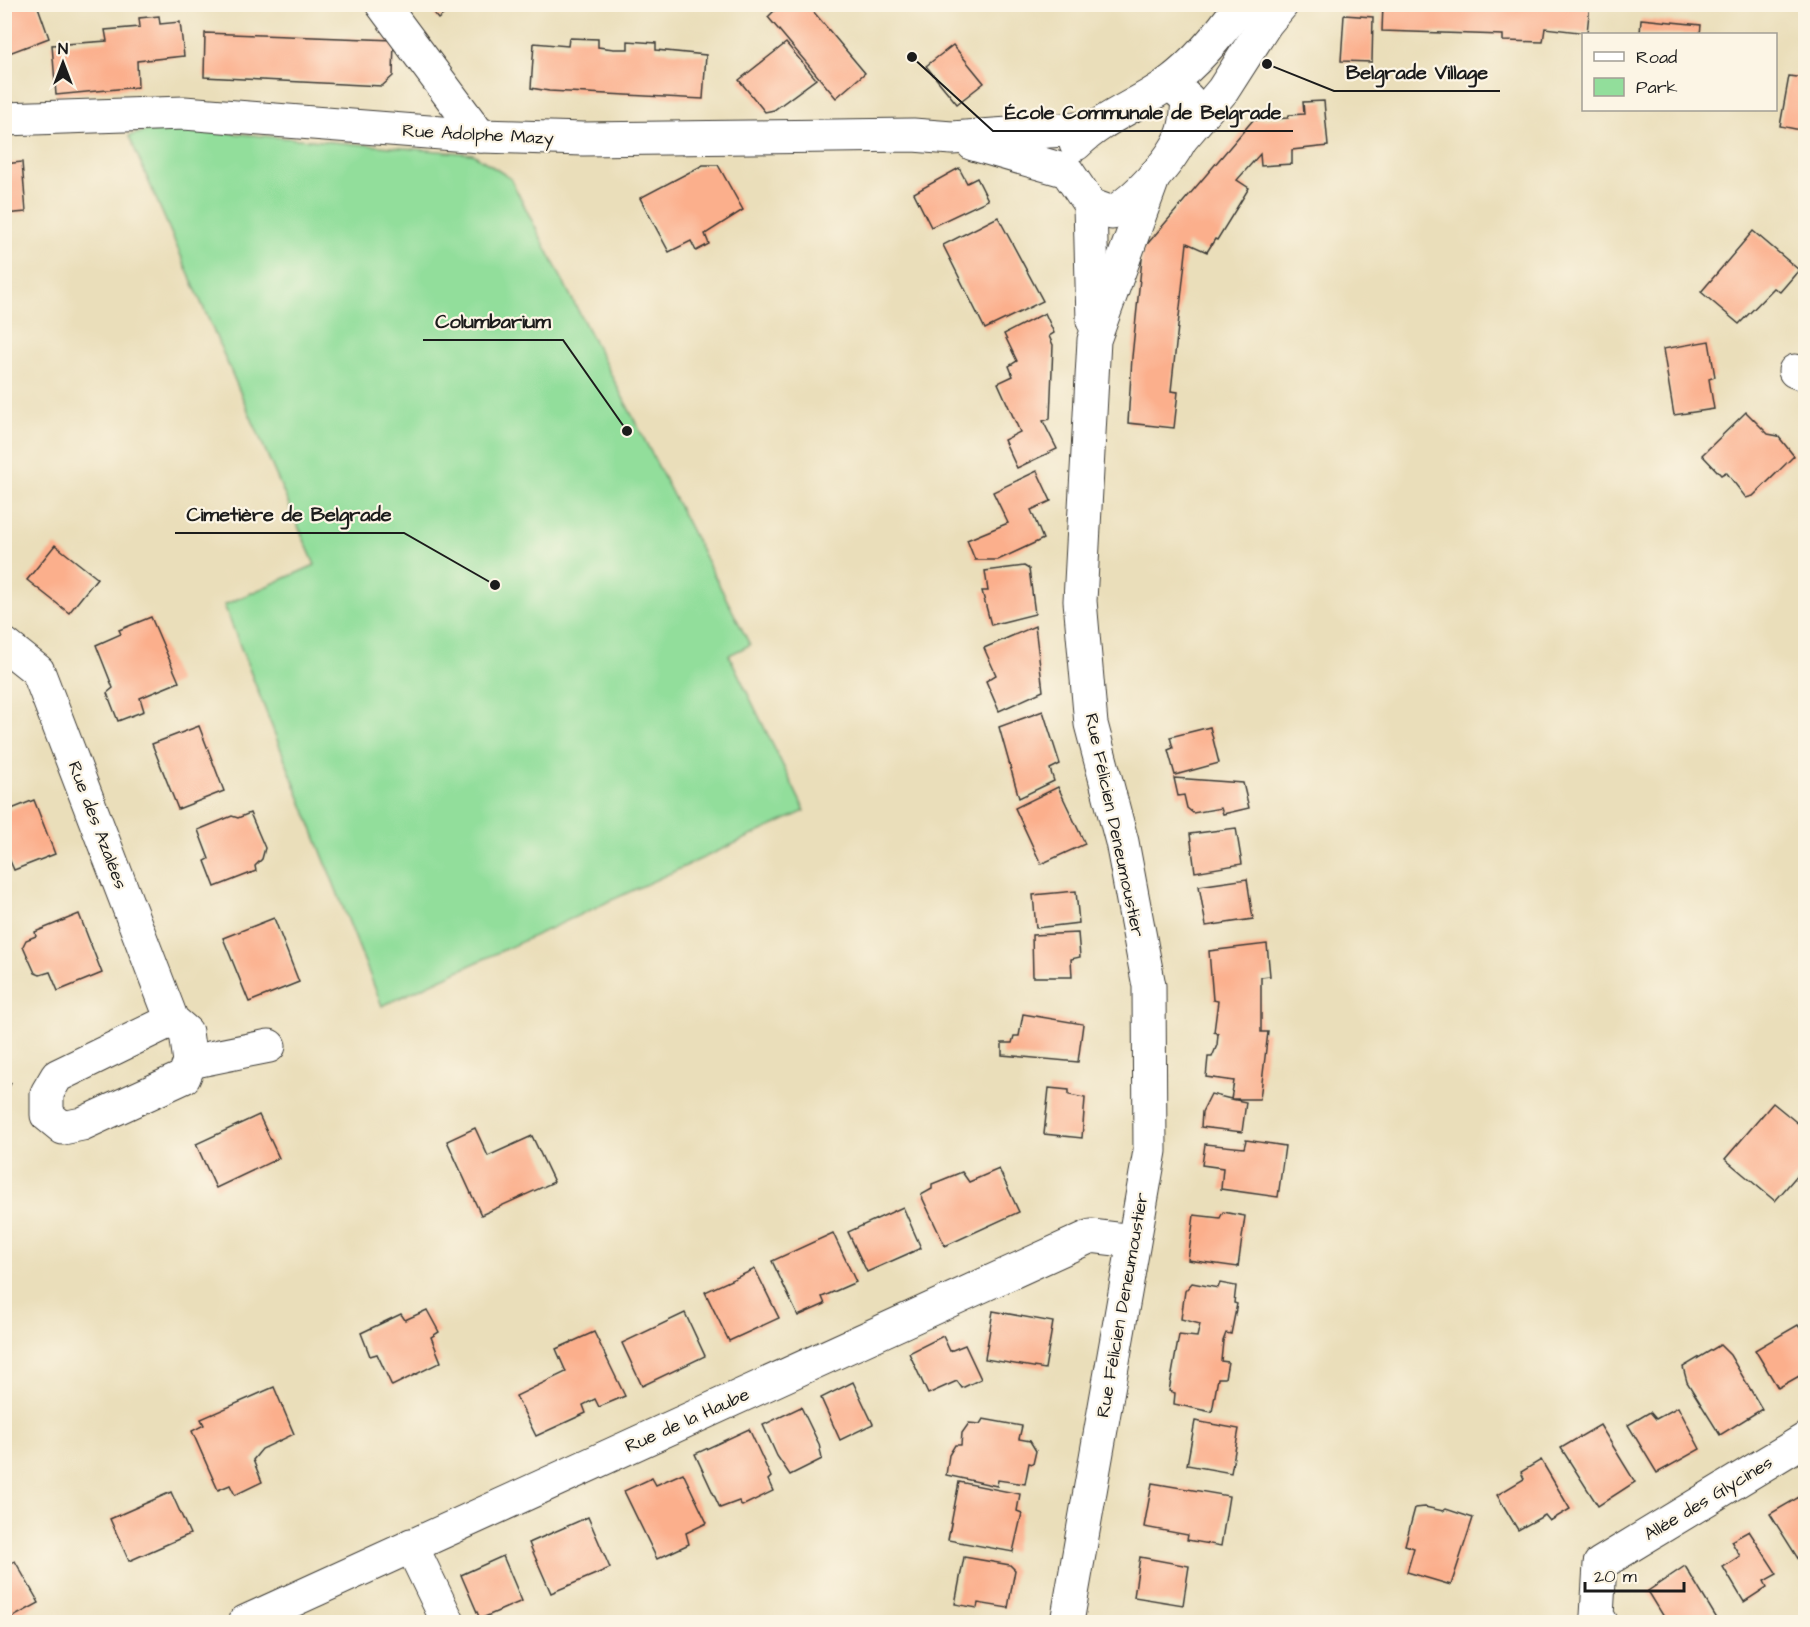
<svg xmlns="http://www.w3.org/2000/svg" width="1810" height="1627" viewBox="0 0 1810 1627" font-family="'Architects Daughter',sans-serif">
<rect width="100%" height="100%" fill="#fcf5e5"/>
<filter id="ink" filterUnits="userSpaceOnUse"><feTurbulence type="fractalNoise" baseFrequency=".0167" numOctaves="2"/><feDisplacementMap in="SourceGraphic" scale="12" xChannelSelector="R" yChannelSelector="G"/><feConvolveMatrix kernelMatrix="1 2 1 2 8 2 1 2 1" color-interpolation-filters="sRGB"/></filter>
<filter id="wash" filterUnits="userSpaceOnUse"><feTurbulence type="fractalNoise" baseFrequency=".008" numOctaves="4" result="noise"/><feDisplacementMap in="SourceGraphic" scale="24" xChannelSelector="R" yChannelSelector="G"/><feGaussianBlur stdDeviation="1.35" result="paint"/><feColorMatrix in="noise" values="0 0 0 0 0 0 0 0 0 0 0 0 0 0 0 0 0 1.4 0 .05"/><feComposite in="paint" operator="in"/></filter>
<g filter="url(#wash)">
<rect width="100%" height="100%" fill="#eadeba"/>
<!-- green -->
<path fill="#92de9b" stroke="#577d5c" stroke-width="1.5" d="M159 127 473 154 510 178 750 645 729 655 805 811 382 1006 224 605 315 565 129 136Z"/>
<g id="blocks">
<!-- building -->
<g fill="#fbaf8c">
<path d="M10 4H37L49 38 4 55V7Z"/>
<path d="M426 4H457L438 19Z"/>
<path d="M781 4H807L865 73 836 98 768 17Z"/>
<path d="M1383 4H1590L1587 33 1545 28 1543 42 1503 41V35L1382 31Z"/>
<path d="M1344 15 1373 17 1372 62 1341 61Z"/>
<path d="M159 16 160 24 180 22 184 56 137 61 138 87 56 95 52 45 107 41 105 30 140 27 139 18Z"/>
<path d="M1641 19 1701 25 1700 34H1640Z"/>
<path d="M205 33 394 40 393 76 382 86 204 77Z"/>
<path d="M569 38 598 39V47L614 49H628V41L656 43V50L706 55 703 99 549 91 531 88 534 43 568 46Z"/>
<path d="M786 43 816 79 774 110 765 112 739 80Z"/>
<path d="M953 45 984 83 957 104 926 66Z"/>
<path d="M1789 76 1806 78V131L1780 126Z"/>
<path d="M1324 101 1328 146 1292 150V164L1261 166 1260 154 1237 180 1249 188 1217 240 1215 239 1207 252 1187 243 1171 391 1178 392 1174 428 1128 423 1132 357 1143 249 1253 120 1288 118 1289 115 1304 114 1303 102Z"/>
<path d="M22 162 26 212 4 214V164Z"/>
<path d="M703 165H718L743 210 705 234 709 244 696 251 691 241 669 252 640 198Z"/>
<path d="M959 168 967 183 977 178 988 200 931 227 914 193Z"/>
<path d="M998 217 1043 301 985 329 943 245Z"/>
<path d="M1753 231 1799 270 1780 292 1774 288 1739 324 1701 292Z"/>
<path d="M1045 313 1054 333 1049 336 1053 345 1050 419 1043 421 1057 449 1017 468 1004 440 1020 432 998 383 1013 376 1009 366 1017 361 1004 334Z"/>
<path d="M1709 341 1715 377 1709 379 1714 409 1674 415 1663 349Z"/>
<path d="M1746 412 1768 434 1778 436 1794 456 1753 496 1746 498 1726 472 1721 475 1702 455Z"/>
<path d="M1037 471 1051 501 1031 510 1043 539 998 560H975L967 540 1008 523 993 492Z"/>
<path d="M55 545 97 578 69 613 27 580Z"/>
<path d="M1024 566 1029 569 1035 614 991 625 982 591H988L985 571Z"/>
<path d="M151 617 179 682 140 698 144 711 118 721 107 693 113 688 96 645 121 634 119 630Z"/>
<path d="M1035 626 1043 691 999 711 986 681 996 675 984 648Z"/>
<path d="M1043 711 1060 764 1050 769 1054 781 1019 798 999 727Z"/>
<path d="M199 726 224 791 178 809 152 744Z"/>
<path d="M1210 727 1219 763 1175 775 1168 750 1173 748 1170 737Z"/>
<path d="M1174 778 1243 783 1249 808 1223 814 1221 808 1193 813 1187 808 1184 795 1178 796Z"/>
<path d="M1058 787 1085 844 1041 864 1015 808Z"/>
<path d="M34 800 55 854 14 870 4 847V812Z"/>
<path d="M250 813 265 848 262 859 255 866 256 871 215 887 205 861 209 859 198 830 232 816 238 818Z"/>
<path d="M1236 828 1242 864 1195 872 1190 834Z"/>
<path d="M1247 879 1253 919 1206 926 1199 886Z"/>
<path d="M1076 891 1079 923 1036 928 1033 895Z"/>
<path d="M79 914 102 973 58 991 50 972 40 975 35 973 23 946 26 940 36 936 35 932Z"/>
<path d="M274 918 299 982 249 1002 223 938Z"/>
<path d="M1078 933 1080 957 1071 959 1072 977H1033L1032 935Z"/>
<path d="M1267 944 1270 976 1261 977V1032H1268L1260 1099H1231L1246 1102 1242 1132 1201 1127 1202 1112 1211 1094 1231 1099 1234 1081 1206 1077 1208 1057H1212L1217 1045 1218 1034 1214 1032 1218 1001 1213 1000 1209 951Z"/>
<path d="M1023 1014 1083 1024 1078 1062 1002 1055V1043H1012L1014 1036H1019Z"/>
<path d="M1049 1088 1069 1090V1095L1085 1098 1082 1138 1044 1134Z"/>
<path d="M1773 1103 1806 1130V1165L1775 1201 1725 1159Z"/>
<path d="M259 1115 279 1158 216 1188 196 1144Z"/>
<path d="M475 1128 488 1156 532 1136 554 1182 481 1215 447 1141Z"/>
<path d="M1246 1140 1285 1146 1278 1197 1221 1189 1223 1168 1202 1165 1205 1144 1244 1148Z"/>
<path d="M999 1169 1019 1212 945 1246 921 1195 932 1189V1184L962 1172 969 1182Z"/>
<path d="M903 1207 921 1248 867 1272 848 1232Z"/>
<path d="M1223 1212 1245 1216 1238 1267 1188 1260 1194 1215 1220 1218Z"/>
<path d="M833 1233 856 1282 822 1297 825 1304 798 1316 772 1261Z"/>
<path d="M755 1269 779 1318 729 1341 705 1292Z"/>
<path d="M1192 1283 1218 1288 1220 1283 1236 1286 1234 1303 1237 1304 1231 1334 1226 1333 1223 1341 1221 1361 1228 1362 1225 1378H1218L1212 1412 1174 1404 1175 1393 1169 1391 1179 1335 1197 1337 1200 1324 1181 1319 1185 1291Z"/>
<path d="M427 1310 439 1332 431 1337 441 1362 392 1386 377 1354 370 1356 361 1333 401 1314 405 1320Z"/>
<path d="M993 1311 1053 1322 1045 1369 985 1359Z"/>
<path d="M685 1313 705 1356 642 1386 622 1343Z"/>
<path d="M1798 1325 1806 1337V1380L1801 1375 1778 1388 1755 1350Z"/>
<path d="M594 1332 625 1396 599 1407 595 1399 583 1405 586 1413 536 1436 516 1396 566 1372 556 1349Z"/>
<path d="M943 1336 950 1351 965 1345 981 1379 962 1388 957 1381 928 1394 909 1353Z"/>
<path d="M1720 1345 1730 1355 1762 1409 1720 1435 1687 1382 1683 1367Z"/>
<path d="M853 1382 873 1424 840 1440 821 1398Z"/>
<path d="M274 1387 294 1434 262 1449 253 1460 262 1482 235 1495 230 1485 218 1490 192 1431 204 1425 201 1419Z"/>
<path d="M801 1407 819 1444 822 1459 790 1475 777 1456 763 1425Z"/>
<path d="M1678 1407 1700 1449 1657 1473 1628 1425 1650 1412 1656 1419Z"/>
<path d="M983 1419 1022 1426 1019 1439 1030 1441 1036 1451 1033 1464 1029 1463 1025 1484 998 1480 997 1486 946 1475 949 1455 955 1445H961L962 1433 969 1423 980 1424Z"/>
<path d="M1195 1421 1239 1429 1231 1473 1187 1465Z"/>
<path d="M1600 1425 1635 1482 1598 1506 1561 1448Z"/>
<path d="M749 1429 771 1477 768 1480 773 1491 742 1506 739 1501 720 1508 695 1454Z"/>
<path d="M1541 1460 1570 1509 1550 1521 1545 1515 1518 1530 1497 1495 1524 1479 1521 1472Z"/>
<path d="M683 1473 707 1523 686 1533 689 1544 657 1559 624 1491 652 1478 656 1485Z"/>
<path d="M959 1482 1020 1494 1017 1511 1022 1513 1013 1552 948 1540Z"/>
<path d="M1152 1483 1229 1496 1221 1546 1187 1540 1188 1535 1144 1527Z"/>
<path d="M171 1492 190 1534 129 1561 110 1519Z"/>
<path d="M1806 1493V1562L1802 1565 1770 1514Z"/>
<path d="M1425 1507 1443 1511 1446 1509 1473 1518 1451 1585 1407 1572 1414 1548 1405 1545 1415 1508Z"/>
<path d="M588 1517 610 1568 551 1593 529 1543Z"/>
<path d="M1749 1531 1777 1574 1764 1581 1767 1587 1744 1602 1723 1567 1740 1556 1731 1541Z"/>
<path d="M503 1556 522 1601 480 1619 461 1575Z"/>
<path d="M964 1557 1010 1565 1015 1570 1008 1608 978 1603 977 1608 955 1604Z"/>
<path d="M1140 1557 1189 1566 1183 1605 1134 1597Z"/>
<path d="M15 1561 39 1603 4 1622V1566Z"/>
<path d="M1685 1566 1719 1622H1667L1648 1591Z"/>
</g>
</g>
</g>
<g filter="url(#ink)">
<use href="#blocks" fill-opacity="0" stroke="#3b3934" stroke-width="1.5"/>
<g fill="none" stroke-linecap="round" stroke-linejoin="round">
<defs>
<g id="minor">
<path d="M382 4 480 136"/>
<path d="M4 119 184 113 480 136 583 139 913 135 952 138 1091 128"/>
<path d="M1182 138 1223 90 1266 23 1282 4"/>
<path d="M973 144 1067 171 1090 205 1093 321"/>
<path d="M1076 144C1103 117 1139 105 1169 83 1197 62 1221 33 1241 4"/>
<path d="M1090 205 1112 213C1135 200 1172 161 1182 136 1187 125 1187 111 1188 99L1169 83"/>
<path d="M1795 371 1806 375"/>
<path d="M4 644 38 671 172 1020 186 1032 190 1062 184 1077 82 1124 63 1128 47 1115V1093L57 1076 172 1020"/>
<path d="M190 1062 269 1046"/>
<path d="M411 1545 448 1622"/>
<path d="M245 1622 1091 1236 1133 1241"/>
<path d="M1067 1622 1150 1151 1149 986 1122 842 1091 724 1080 601 1094 340 1154 176"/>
<path d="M1601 1622 1597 1616 1600 1564 1806 1439"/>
</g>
</defs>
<!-- minor casing -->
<use href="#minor" stroke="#3b3934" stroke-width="35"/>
<!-- path -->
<path stroke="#3b3934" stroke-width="4" stroke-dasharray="1.5 4.5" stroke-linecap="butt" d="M4 1082 15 1085"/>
<!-- minor -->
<use href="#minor" stroke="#fff" stroke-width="33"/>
</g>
</g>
<g text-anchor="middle" stroke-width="4.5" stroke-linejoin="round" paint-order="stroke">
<!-- street labels -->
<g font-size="18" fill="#1c1c1c" stroke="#fcf5e5">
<text transform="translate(478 134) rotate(3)" y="6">Rue Adolphe Mazy</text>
<text transform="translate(98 825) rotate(69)" y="6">Rue des Azalées</text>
<text transform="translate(1115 825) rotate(78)" y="6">Rue Félicien Deneumoustier</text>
<text transform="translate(1122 1305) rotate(-80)" y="6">Rue Félicien Deneumoustier</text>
<text transform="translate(687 1420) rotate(-24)" y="6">Rue de la Haube</text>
<text transform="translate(1708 1498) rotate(-31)" y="6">Allée des Glycines</text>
</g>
</g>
<!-- callouts -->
<path fill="none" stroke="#1c1c1c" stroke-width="2" d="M1267 64L1334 91H1500M912 57L993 131H1293M627 431L563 340H423M495 585L404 533H175"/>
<g fill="#1c1c1c" stroke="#fcf5e5" stroke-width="2">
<circle cx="1267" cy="64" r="6"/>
<circle cx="912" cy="57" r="6"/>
<circle cx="627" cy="431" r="6"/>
<circle cx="495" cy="585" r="6"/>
</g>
<g font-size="20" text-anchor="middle" font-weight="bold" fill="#1c1c1c" stroke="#fcf5e5" stroke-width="4.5" stroke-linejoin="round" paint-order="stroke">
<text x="1417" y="79">Belgrade Village</text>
<text x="1143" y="119">École Communale de Belgrade</text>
<text x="493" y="328">Columbarium</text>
<text x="289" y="521">Cimetière de Belgrade</text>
</g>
<!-- margin -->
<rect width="1810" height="1627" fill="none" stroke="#fcf5e5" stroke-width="24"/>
<!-- legend -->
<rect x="1582" y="33" width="195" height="78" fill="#fcf5e5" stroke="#a29e95" stroke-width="1.5"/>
<rect x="1594" y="52" width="30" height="9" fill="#ffffff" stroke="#a29e95" stroke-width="1.5"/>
<text x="1636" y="63" font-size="18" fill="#1c1c1c">Road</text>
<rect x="1594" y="78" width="30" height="18" fill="#92de9b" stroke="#a29e95" stroke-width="1.5"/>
<text x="1636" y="93" font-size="18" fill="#1c1c1c">Park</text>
<!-- north arrow -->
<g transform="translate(63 63)" stroke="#fcf5e5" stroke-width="4.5" paint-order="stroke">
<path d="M0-4.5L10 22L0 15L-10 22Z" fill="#1c1c1c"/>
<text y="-9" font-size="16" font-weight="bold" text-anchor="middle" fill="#1c1c1c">N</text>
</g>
<!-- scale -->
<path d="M1585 1582v9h99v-9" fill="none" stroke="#1c1c1c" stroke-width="3"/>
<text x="1594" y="1582" font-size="18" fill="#1c1c1c" stroke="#fcf5e5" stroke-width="4.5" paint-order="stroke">20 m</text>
</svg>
